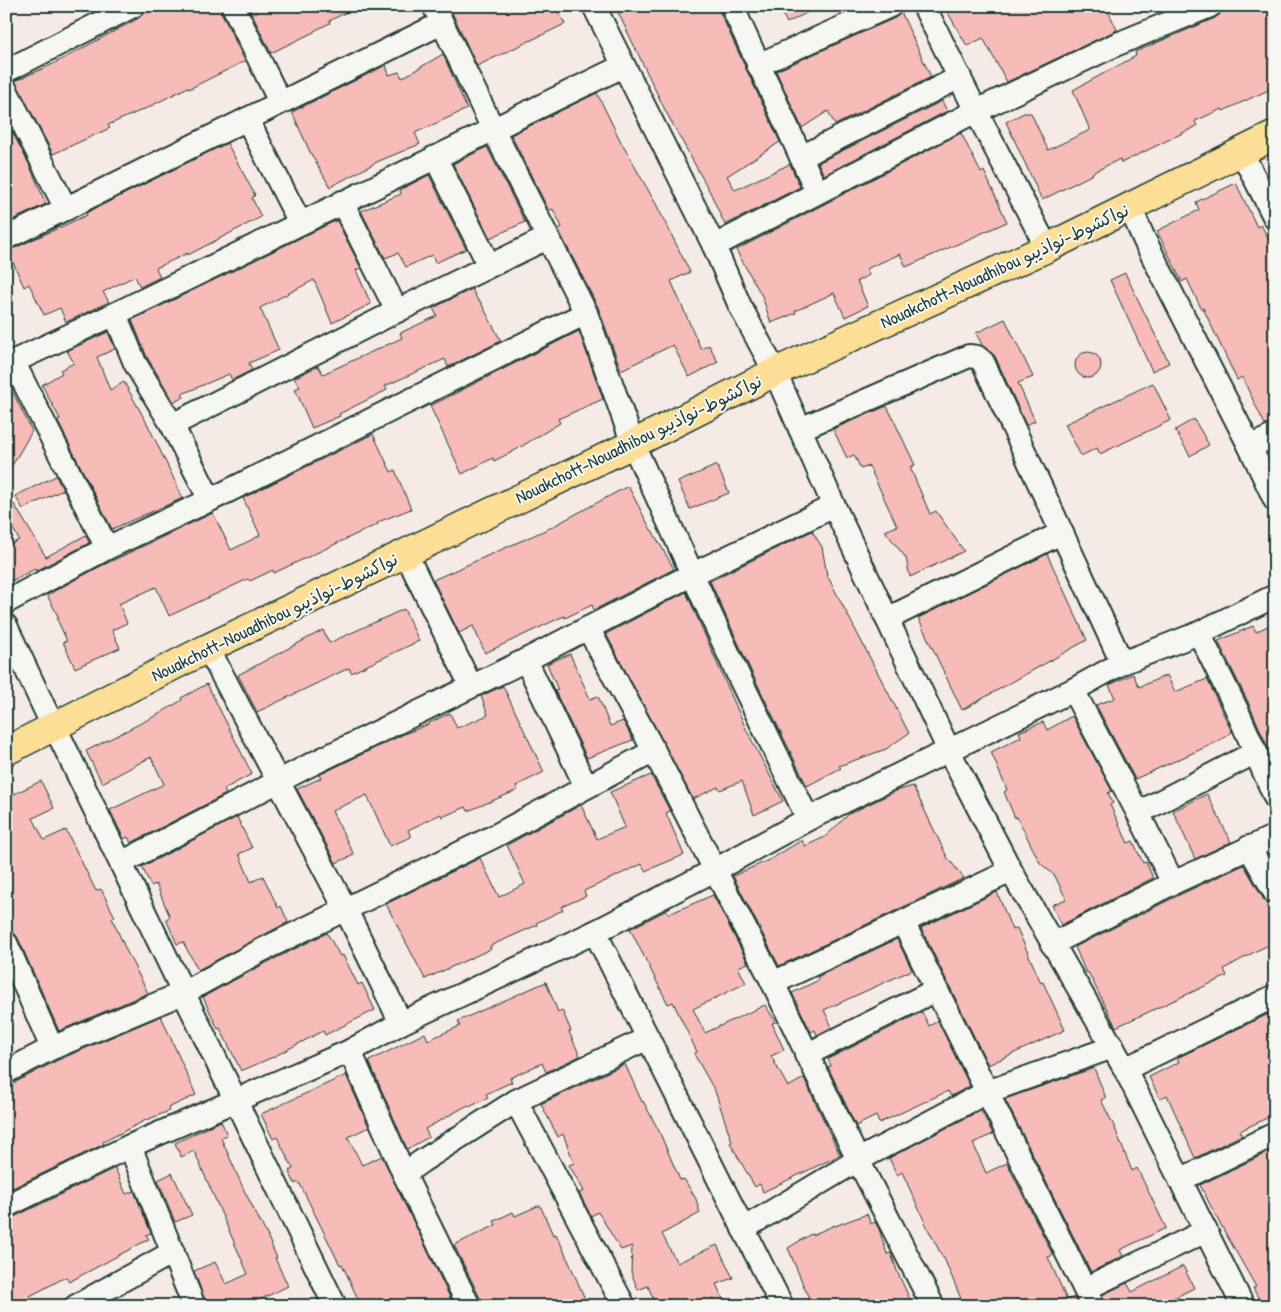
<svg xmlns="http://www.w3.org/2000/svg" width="1281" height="1312" viewBox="0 0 1281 1312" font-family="'Patrick Hand','Playpen Sans Arabic',sans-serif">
<rect width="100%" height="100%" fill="#f6eae6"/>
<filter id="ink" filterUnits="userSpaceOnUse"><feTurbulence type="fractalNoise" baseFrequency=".02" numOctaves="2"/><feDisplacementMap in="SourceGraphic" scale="10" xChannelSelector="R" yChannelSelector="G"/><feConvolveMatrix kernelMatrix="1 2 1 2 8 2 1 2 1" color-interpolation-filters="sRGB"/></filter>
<g filter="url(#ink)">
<!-- building -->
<g fill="#f7bbb8" stroke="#1f3d34">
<path d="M154 6H220L221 12 245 61 189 89 188 87 149 107 108 125 110 128 53 154 15 81 51 65 139 18 145 11Z"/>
<path d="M248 6H359L329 21 330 23 314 31V32L271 53Z"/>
<path d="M449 6H555L565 24 477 66Z"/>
<path d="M615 6H717L780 142 727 176 735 190 790 164 800 187 725 225 710 192 666 112Z"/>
<path d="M778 6H820L787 23Z"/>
<path d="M944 6H1106L1117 30 1007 82 983 38 967 46Z"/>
<path d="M1227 6H1275V87L1223 111 1222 109 1195 121 1197 126 1121 163 1120 159 1092 173 1093 174 1042 200 1006 122 1024 113H1031L1048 150 1090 130 1073 90 1136 56 1135 52 1215 18 1220 14 1223 8Z"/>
<path d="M901 12 931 77 835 125 828 111 802 128 776 71 895 18Z"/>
<path d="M443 54 467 109 415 133 420 144 379 161 330 187 310 152 292 112 386 65 389 75 399 72 402 78Z"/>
<path d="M597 93 621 142 656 204 690 272 671 281 701 349 709 345 718 362 689 377 673 345 621 370 598 307 558 229 562 227 553 209 549 211 511 135Z"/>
<path d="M942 101 947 111 824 175 818 163Z"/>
<path d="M6 120 29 164 46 204 6 223Z"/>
<path d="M961 133 981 173 984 171 1007 222 906 267 900 254 866 269 869 275 857 281 868 306 845 317 834 293 795 311 796 313 771 323 762 296 736 250Z"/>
<path d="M227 143 255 195 252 198 261 217 188 255V253L156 268 160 277 140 287 135 276 103 292 109 302 66 322 60 308 44 315 29 284 24 287 8 251 87 215 86 213Z"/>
<path d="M487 147 525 222 490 238 453 164Z"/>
<path d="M429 175 466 249 435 263 432 255 406 267 398 253 385 258 361 211 401 194 400 190Z"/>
<path d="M1236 183 1257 227 1261 225 1275 251V422L1265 425 1242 377 1237 380 1203 308H1201L1187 279 1182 282 1157 231 1199 210 1196 202Z"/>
<path d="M335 221H337L361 268 356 270 371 304 332 323 314 280 260 308 279 350 249 363 252 370 232 380 229 374 182 394 184 397 174 402 147 357 132 320Z"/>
<path d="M1125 273 1169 363 1152 371 1110 280Z"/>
<path d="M472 289 478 301H480L501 341 448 367 445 359 385 386 387 390 339 414 340 416 312 428 295 389 300 387 294 378 318 366 323 374 402 338 400 333 437 316 433 308Z"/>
<path d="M1005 319 1033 377 1018 383 1035 421 1026 425 995 356 982 345 976 333Z"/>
<path d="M579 331 603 399 558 419 560 423 514 451 494 461 493 458 462 474 430 406Z"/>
<path d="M108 332 115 349 97 357 110 390 124 382 148 425 183 498 112 529 57 420 60 419 42 385 62 373 60 370 74 363 67 351Z"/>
<circle cx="1088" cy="365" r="13"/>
<path d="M6 378 32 431 6 476Z"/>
<path d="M1153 383 1171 420 1100 454 1097 448 1081 456 1065 424Z"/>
<path d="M887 406 915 465 910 467 930 514 936 511 964 551 910 577 906 558 885 531 897 526 869 466 861 469 854 455 847 458 833 429Z"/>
<path d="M1194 419 1209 445 1190 456 1175 430Z"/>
<path d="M373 434 391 472 395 470 411 509 378 522V524L274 573 273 570 250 581 248 579 169 616 156 587 119 604 127 623 112 630 120 648 75 668 63 642 67 641 57 619 59 618 47 595 97 568 213 513 231 550 257 537 260 535 243 498Z"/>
<path d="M717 465 729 493 690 509 678 482Z"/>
<path d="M56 476 63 490 23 509 15 496Z"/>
<path d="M628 486 651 530H652L674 569 594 610 592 605 565 618 564 616 485 653 473 626 459 633 433 580 550 528Z"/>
<path d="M14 504 46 557 86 535 89 543 36 571 35 569 11 581 6 571V546L19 540 6 515V508Z"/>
<path d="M812 531 822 547 827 575 909 733 886 749 839 766 841 768 807 786 752 673 710 581Z"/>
<path d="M1047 554 1087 640 962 710 918 618Z"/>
<path d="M686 592 746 729 783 801 754 815 742 781 720 790 718 787 693 799 606 634Z"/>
<path d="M404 609 419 641 351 673 349 668 257 712 238 675 323 630 329 643Z"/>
<path d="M1275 622V764L1248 702 1218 641 1253 626 1256 632Z"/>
<path d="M570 654 590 699 598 696 610 726 623 721 633 740 587 758 555 691 558 690 547 664Z"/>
<path d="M1133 674 1139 687 1167 675 1175 692 1207 679 1232 732 1217 742 1135 779 1096 705 1115 698 1109 685Z"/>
<path d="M207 684 252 774 224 789 226 794 131 843 128 837 124 839 110 810 164 784 151 757 102 783 86 751 159 714 182 700 181 698Z"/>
<path d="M503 686 544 772 516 786 518 790 468 811 466 807 442 817 441 814 408 830 411 837 390 846 367 795 332 811 354 855 336 863 297 789 321 778 319 775 402 735 429 724V723L450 713 457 728 488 715 481 696Z"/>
<path d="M1072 716 1112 791 1108 793 1113 803 1110 805 1128 843 1133 841 1143 863 1146 862 1153 878 1061 925 1052 905 1066 899 1055 876 1040 863 1017 817 1015 818 1004 792 1007 790 991 752 1021 737 1019 732 1043 722 1047 730Z"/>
<path d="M651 775 670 811 666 813 684 855 645 871 642 864 584 891 586 896 561 907 563 910 536 923 537 925 490 946 491 949 425 979 386 904 480 858 499 897 525 884 507 845 581 805 597 839 625 827 610 792Z"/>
<path d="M41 781 54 808 33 818 44 840 66 830 96 891 101 889 115 917 112 918 126 950 148 993 59 1031 18 938 13 932 6 930V798Z"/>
<path d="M913 786 947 857 964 878 779 966 733 876 771 859 802 840 805 846 825 837 849 814 896 791Z"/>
<path d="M1207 794 1231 842 1195 859 1173 811Z"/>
<path d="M237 817 252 848 239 854 251 882 263 876 278 908 281 906 288 922 198 970 183 942 177 944 166 919 170 917 156 884 151 886 142 867Z"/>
<path d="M1275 851V866L1268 854Z"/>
<path d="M1244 865 1264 900 1269 904 1275 906V942L1256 951 1224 969 1227 976 1116 1027 1088 972 1086 973 1075 947 1179 895Z"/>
<path d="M997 892 1012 930 1017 928 1041 983 1043 982 1065 1030 988 1065 921 928Z"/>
<path d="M713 895 748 963 738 967 746 983 693 1009 705 1033 765 1005 776 1022 772 1023 784 1050 771 1056 788 1087 804 1078 840 1155 763 1192 760 1184 755 1187 730 1143 732 1142 715 1091 694 1054 697 1052 673 1002 668 1004 630 929 667 910 669 914Z"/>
<path d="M327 933 340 956 343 955 358 985 362 983 375 1010 325 1035 323 1031 273 1057 241 1071 220 1028 218 1029 203 997 266 963Z"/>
<path d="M897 939 912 970 824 1010 832 1027 817 1035 815 1030 811 1032 792 993 819 980 817 977Z"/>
<path d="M546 982 558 1012 562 1010 571 1031 569 1032 580 1056 546 1072 542 1063 510 1078 512 1082 486 1094 488 1098 469 1107 468 1105 425 1129 429 1137 407 1149 369 1061 425 1033 428 1040 460 1026 458 1021Z"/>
<path d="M1275 1011V1051L1267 1055 1275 1072V1114L1240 1131 1242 1135 1195 1158 1167 1095 1160 1099 1149 1077 1179 1062 1177 1058Z"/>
<path d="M922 1012 929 1026 938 1021 970 1086 951 1096 948 1091 879 1123 876 1116 856 1126 828 1067 831 1066 828 1059Z"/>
<path d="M161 1016 196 1095 168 1108 169 1111 144 1121 103 1142 104 1144 6 1191V1085L12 1084 58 1060Z"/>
<path d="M625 1064 642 1102 643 1101 659 1131 680 1180 684 1179 696 1199 700 1213 662 1234 677 1263 717 1245 733 1278 716 1284 726 1306H656L648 1286 638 1290 631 1272 632 1246 621 1250 598 1212 591 1216 579 1193 584 1191 569 1165 574 1163 563 1134 558 1137 541 1104Z"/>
<path d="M1094 1068 1106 1098 1101 1100 1114 1126 1132 1171 1137 1168 1166 1228 1120 1250 1123 1256 1091 1272 1005 1099Z"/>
<path d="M346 1075 369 1127 348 1137 362 1165 382 1156 454 1306H361L342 1264 340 1265 299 1182 295 1184 289 1171 293 1169 277 1137 273 1139 261 1114Z"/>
<path d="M981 1110 993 1134 973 1143 986 1173 1007 1163 1053 1255 1048 1257 1067 1300 1074 1297 1078 1306H964L944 1258H943L928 1229 902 1172 897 1175 889 1158Z"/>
<path d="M221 1121 227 1135 221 1138 244 1190 267 1235 277 1258H275L288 1286 247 1306H207L194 1271 215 1262 226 1284 248 1274 194 1151 181 1157 175 1143Z"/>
<path d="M1275 1149V1298L1262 1305 1253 1288 1256 1287 1218 1220 1200 1185Z"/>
<path d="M115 1168 126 1194 134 1191 151 1233 146 1235 149 1239 69 1282 66 1277 30 1296 32 1301 22 1306H6V1219L12 1218Z"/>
<path d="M172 1173 192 1215 175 1222 158 1180Z"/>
<path d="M540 1205 553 1235 556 1234 566 1255 588 1306H482L481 1300 454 1245 496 1225 494 1221 513 1212 515 1216Z"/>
<path d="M867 1214 871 1224 875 1222 879 1229 887 1254 891 1253 897 1271 913 1306H812L788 1248 811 1234 812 1235 835 1225V1226Z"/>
<path d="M1183 1266 1194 1288 1158 1306H1106L1102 1295 1127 1283 1132 1292Z"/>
</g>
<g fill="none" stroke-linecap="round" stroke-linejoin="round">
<defs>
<g id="minor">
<path d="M233 6 280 102"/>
<path d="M434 6 493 129 586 313 633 444 740 679 808 819"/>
<path d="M594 6 714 246 740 306 775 372 834 506 952 757 1011 871 1125 1069 1243 1306"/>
<path d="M732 6 817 192"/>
<path d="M924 6 976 111 1047 248"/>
<path d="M758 65 890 6"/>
<path d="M6 71 133 6"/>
<path d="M6 90 66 209"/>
<path d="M247 119 300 223"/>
<path d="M1241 151 1275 218"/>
<path d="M435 157 489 265"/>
<path d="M801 157 960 77"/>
<path d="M342 202 397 311 547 238"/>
<path d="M1130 207 1144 239 1250 447 1275 500"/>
<path d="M6 238 442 23"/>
<path d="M714 246 976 111 1115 45 1210 6"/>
<path d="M115 314 135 363 172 425 397 311"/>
<path d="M13 361 107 548"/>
<path d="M6 365 115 314 623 66"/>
<path d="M172 425 210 500"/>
<path d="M800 429 969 356 977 357 983 362 1122 663"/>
<path d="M1250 447 1275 435"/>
<path d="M406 554 471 686"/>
<path d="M6 602 107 548 210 500 586 313"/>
<path d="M887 619 1061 533"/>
<path d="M6 626 49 718 54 725 335 1306"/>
<path d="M588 628 654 751 773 983 858 1160 933 1306"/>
<path d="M1199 633 1236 708 1275 797"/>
<path d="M208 648 346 910 401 1023"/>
<path d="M526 660 586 787"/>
<path d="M1073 690 1138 813 1173 883"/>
<path d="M1138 813 1256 752"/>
<path d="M1249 847 1275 893"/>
<path d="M121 863 310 765 526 660 693 574 834 506"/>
<path d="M903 922 1093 1306"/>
<path d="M595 932 782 1306"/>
<path d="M6 943 52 1048"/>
<path d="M1052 944 1173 883 1275 836"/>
<path d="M773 983 1011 871"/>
<path d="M350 1051 404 1174 469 1306"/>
<path d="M806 1055 936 990"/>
<path d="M1125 1069 1275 996"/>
<path d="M6 1072 52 1048 183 993 260 951 495 836 654 751"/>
<path d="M516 1101 624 1306"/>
<path d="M130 1146 194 1306"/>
<path d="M404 1174 422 1161 516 1101 648 1038"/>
<path d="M1180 1180 1275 1134"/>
<path d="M6 1206 130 1146 350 1051 401 1023 595 932 715 870 808 819 1073 690 1122 663 1199 633 1275 596"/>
<path d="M743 1229 858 1160 987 1092 1113 1047"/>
<path d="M1085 1289 1206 1231"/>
<path d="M76 1306 173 1252"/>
</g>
<path id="highway" d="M6 751 208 648 633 444 775 372 1047 248 1275 135"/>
</defs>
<!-- minor casing -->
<use href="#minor" stroke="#1f3d34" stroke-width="26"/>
<!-- highway casing -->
<use href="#highway" stroke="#1f3d34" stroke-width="31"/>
<!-- minor -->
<use href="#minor" stroke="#f6f6f2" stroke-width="22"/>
<!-- highway -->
<use href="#highway" stroke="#fcde96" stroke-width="28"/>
</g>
</g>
<g text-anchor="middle" stroke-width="4" stroke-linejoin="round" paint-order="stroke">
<!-- street labels -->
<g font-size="18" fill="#1f3d34" stroke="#f6f6f2">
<text transform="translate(1005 266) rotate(-25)" y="6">Nouakchott-Nouadhibou نواكشوط-نواذيبو</text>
<text transform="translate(639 439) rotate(-26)" y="6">Nouakchott-Nouadhibou نواكشوط-نواذيبو</text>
<text transform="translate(275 617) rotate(-26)" y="6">Nouakchott-Nouadhibou نواكشوط-نواذيبو</text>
</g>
</g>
<!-- margin -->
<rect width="1281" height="1312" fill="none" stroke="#f6f6f2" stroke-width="25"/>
<rect x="12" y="12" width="1256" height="1287" fill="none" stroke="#1f3d34" stroke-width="2" filter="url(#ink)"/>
</svg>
